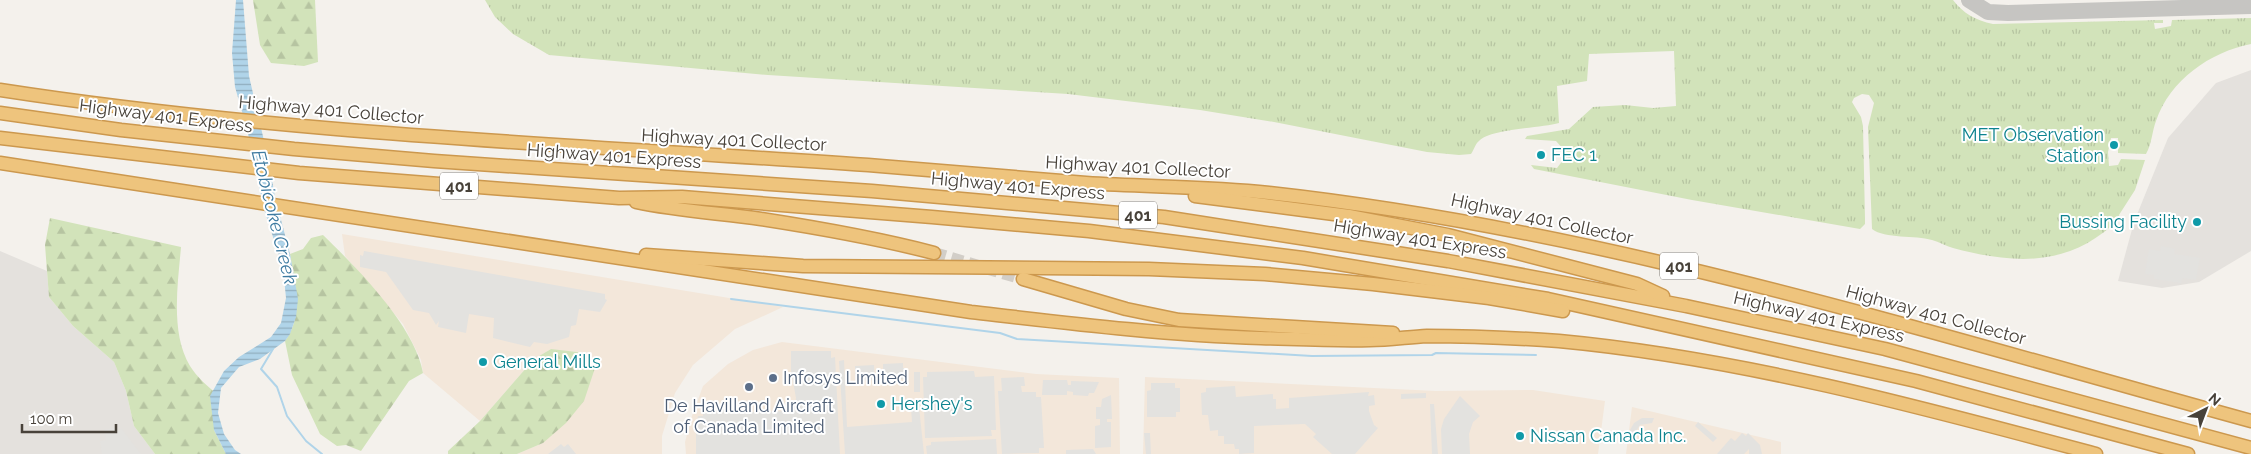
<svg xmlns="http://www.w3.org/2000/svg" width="2251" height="454" viewBox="0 0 2251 454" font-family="Raleway,sans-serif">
<defs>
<pattern id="grass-tufts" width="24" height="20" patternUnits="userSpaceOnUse" patternTransform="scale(1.25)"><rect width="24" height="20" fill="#d2e3ba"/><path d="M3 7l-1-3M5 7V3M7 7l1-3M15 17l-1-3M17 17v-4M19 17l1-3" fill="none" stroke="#b6c4a1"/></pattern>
<pattern id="forest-firs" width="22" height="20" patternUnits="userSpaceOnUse" patternTransform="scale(1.25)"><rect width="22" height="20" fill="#d2e3ba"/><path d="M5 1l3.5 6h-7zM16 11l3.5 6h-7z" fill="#b6c4a1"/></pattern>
<pattern id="water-rules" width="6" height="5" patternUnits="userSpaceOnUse" patternTransform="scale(1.25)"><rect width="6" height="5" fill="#b0d4e9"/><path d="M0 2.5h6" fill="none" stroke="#91aebe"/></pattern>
</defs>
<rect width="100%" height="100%" fill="#f4f1ec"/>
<!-- commercial -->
<g fill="#f3e7da">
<path d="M342 234 783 307 735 329 693 365 675 393 662 436V454H517L543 443 551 349 534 359 480 421 423 373 421 360 403 324 345 256Z"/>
<path d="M782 342 1036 374 1119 378 1120 454H686L685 442 692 416 703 386 728 364 753 350Z"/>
<path d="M1145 377 1436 391 1533 390 1605 401 1598 454H1143Z"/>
<path d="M1632 407 1781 442V454H1626Z"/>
</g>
<!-- industrial -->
<g fill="#e4e1dd">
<path d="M2251 70V251L2199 282 2162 288 2118 281 2134 222 2168 138 2216 83Z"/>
<path d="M0 251 47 271 49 297 73 326 114 362 126 391 134 426 155 454H0Z"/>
</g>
<!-- grass -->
<path fill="url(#grass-tufts)" d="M485 0H1953C1964 14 1975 20 1993 24L2163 20V23H2154L2155 29 2171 26 2172 20 2251 18V44C2210 52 2170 80 2156 121 2152 131 2152 144 2146 154L2118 153V138H2111L2108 152 2109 166 2118 165 2121 159 2145 160 2135 190 2119 215 2120 218C2071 267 2017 265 1953 248 1946 246 1939 242 1932 240 1915 235 1885 239 1872 229L1868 127 1874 103 1869 95 1862 94 1854 98 1852 102 1861 117 1863 126 1865 219V224L1860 229 1692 200 1534 169 1531 165 1557 168 1563 160 1564 150 1556 141 1525 139 1527 136 1569 129 1593 107 1625 105 1653 108 1676 106 1674 51 1589 54 1587 81 1557 86 1559 123C1541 128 1490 129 1479 141 1475 144 1474 150 1471 154L1459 155 1427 152 1274 122 1200 110 1068 94 768 75 549 55 513 34 495 17Z"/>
<!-- forest -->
<g fill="url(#forest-firs)">
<path d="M253 0H315L318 62 304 66 271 63 260 45Z"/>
<path d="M50 218 181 247C178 283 170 333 190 366 197 377 207 386 217 394L214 430 226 454H155L134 426 126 391 114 362 73 326 49 297 45 245Z"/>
<path d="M323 235C357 268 415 326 423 373L409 381 361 451 346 445 337 446 320 434 292 375 285 341C304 315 295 283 290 254L303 249 311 238Z"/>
<path d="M551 349 585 353 595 368 584 401 566 423 543 443 517 454H448V451L480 421 534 359Z"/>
</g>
<!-- parking -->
<g fill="#e3e2df">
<path d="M2161 246 2175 249 2174 254 2200 258 2196 280 2182 278 2181 283 2154 279V275L2145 274 2149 249 2160 251Z"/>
<path d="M364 251 605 294V299L607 300 600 312 579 309 576 325 571 326 569 337 547 344 534 342 530 347 493 338 494 318 469 314 466 333 438 327 439 321 436 325 429 313 413 310 386 272 360 267V255L363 256Z"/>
<path d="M791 351H831V358L835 357 840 454H696V425L698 416H703V411L740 407 753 412 790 411 795 405 796 398 791 371Z"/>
<path d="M844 360 847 427 912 422 911 408 919 407 924 454H845L839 361Z"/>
<path d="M903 363V368H906V379L883 380V364Z"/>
<path d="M874 365 875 380 855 381V366Z"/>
<path d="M974 371 975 377 994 376 996 430H991L992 436 925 438 923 377H927V372Z"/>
<rect x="914" y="372" width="6" height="20"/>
<path d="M1024 377 1025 386H1021L1022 392H1036V397H1041L1044 448H1039V453L1002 454 998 391H1002L1001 378Z"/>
<path d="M1043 380H1067L1068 385H1071V381L1099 382 1094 393H1089L1088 396 1073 395V392L1067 391V395H1042Z"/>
<path d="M1151 383H1175V388H1180V412H1176V417H1147V391L1151 390Z"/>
<path d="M1235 386 1236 397 1273 394V399H1276V409L1289 408V398L1369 392 1368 396 1374 395 1375 405 1369 406V411L1374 425 1378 428 1355 454H1332L1313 437 1316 434 1305 424 1254 426V453L1239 454V449H1235L1234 444H1224V436H1218V430L1210 431 1208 415H1202L1201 393 1206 392V388Z"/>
<path d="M1426 393V398L1401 399V394Z"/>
<path d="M1111 395 1112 419H1107V422H1111V447L1095 448V426L1100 425V419H1096V407H1101L1102 399Z"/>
<path d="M1460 396 1480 416 1473 422 1469 434 1470 454H1442L1441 429 1444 419Z"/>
<path d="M1430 404H1434L1438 454H1432Z"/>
<path d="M1642 418H1654L1652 423 1640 425 1636 431 1635 440 1630 441V430L1634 423Z"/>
<path d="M1698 422 1717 438 1713 442 1695 426Z"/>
<path d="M117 427 118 432 121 428 141 454H102L100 441 106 440 104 430Z"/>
<path d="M1144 433H1150L1151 454H1146Z"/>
<path d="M1742 433 1746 436 1748 433 1760 445 1762 454H1749V449L1744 454H1717L1731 438 1735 441Z"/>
<path d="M996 439 997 454H927L926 446 931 445V442Z"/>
<path d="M561 444 564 447 568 444 576 454H548Z"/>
<path d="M1093 449 1096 454H1066V450Z"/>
</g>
<!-- water -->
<path fill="url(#water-rules)" d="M236 0H243L249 76 268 158 275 197 290 254 298 299 296 317 290 334 285 341 260 359 239 367 221 388 218 413 224 434 235 450 241 454H226L214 430 210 396 224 371 239 357 271 337 281 323 286 298 283 268 264 209 247 129 235 87 232 53Z"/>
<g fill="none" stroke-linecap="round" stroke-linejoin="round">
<!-- stream -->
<g stroke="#b0d4e9" stroke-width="2">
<path d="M731 299 1000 333 1017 339 1312 356 1432 355 1436 353 1536 355"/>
<path d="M273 349 261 369 277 387 287 416 306 441 322 454"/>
</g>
<!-- taxiway -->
<path stroke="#c6c5c2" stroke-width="16" d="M1969 0 1988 12 2008 13 2251 6"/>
<!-- highway-tunnel -->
<path stroke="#d2cec8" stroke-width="12" stroke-dasharray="12 6" stroke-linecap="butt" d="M934 253 1023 279"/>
<defs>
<g id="highway">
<path d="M0 90C291 135 586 145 880 166 948 171 1017 177 1086 183 1147 187 1208 186 1269 193 1605 230 1926 332 2251 421"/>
<path d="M0 113 121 130 294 149 434 161 872 191 1164 217 1448 261 1686 306 1885 349 2251 448"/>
<path d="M0 138 299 173 619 198 682 197 932 217 1089 231 1303 258 1548 299 1916 381 2188 454"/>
<path d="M0 163 971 312C1067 323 1164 335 1261 338 1297 339 1334 341 1370 340 1389 340 1408 337 1427 336 1471 336 1515 338 1559 341 1740 358 1921 407 2096 454"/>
<path d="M1195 196 1349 216 1448 235 1637 284 1663 296"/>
<path d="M636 202C678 211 719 213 761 219 819 228 877 238 934 253"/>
<path d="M646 255 803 266 1149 269 1265 274 1373 284 1489 298 1563 311"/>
<path d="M1023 279 1126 309 1179 320 1393 333"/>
</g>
</defs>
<!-- highway casing -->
<use href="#highway" stroke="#cc984e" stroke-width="15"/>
<!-- highway -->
<use href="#highway" stroke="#eec47d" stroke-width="12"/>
</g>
<!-- markers -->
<g fill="#0f9aa8" stroke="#fff" stroke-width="2">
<circle cx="2114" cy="145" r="5"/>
<circle cx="1541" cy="155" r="5"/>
<circle cx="2197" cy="222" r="5"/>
<circle cx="483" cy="362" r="5"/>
<circle cx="881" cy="404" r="5"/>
<circle cx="1520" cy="436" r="5"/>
</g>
<g fill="#5c6f8a" stroke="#fff" stroke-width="2">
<circle cx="773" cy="378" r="5"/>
<circle cx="749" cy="387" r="5"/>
</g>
<g text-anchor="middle" stroke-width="4" stroke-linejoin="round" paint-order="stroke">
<!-- shield labels -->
<g fill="#fff" stroke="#7f7b75" stroke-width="1">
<rect x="440" y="172.5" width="38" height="27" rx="4"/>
<rect x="1119" y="201.5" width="38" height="27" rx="4"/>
<rect x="1660" y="252.5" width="38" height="27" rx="4"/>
</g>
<g font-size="16" font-weight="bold" fill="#48423a">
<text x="459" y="192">401</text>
<text x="1138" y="221">401</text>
<text x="1679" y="272">401</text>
</g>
<!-- street labels -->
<g font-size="18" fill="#48423a" stroke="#fff">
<text transform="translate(331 110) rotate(5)" y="6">Highway 401 Collector</text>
<text transform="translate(166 116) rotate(7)" y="6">Highway 401 Express</text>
<text transform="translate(734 140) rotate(3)" y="6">Highway 401 Collector</text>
<text transform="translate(614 156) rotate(4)" y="6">Highway 401 Express</text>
<text transform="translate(1138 167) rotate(3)" y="6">Highway 401 Collector</text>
<text transform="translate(1018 186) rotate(5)" y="6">Highway 401 Express</text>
<text transform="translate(1542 219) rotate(12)" y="6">Highway 401 Collector</text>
<text transform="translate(1420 239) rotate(9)" y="6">Highway 401 Express</text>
<text transform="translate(1936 315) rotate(15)" y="6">Highway 401 Collector</text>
<text transform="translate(1819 317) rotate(13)" y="6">Highway 401 Express</text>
</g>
<!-- culture labels -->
<g font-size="18" fill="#0d838f" stroke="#fff" text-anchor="start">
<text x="2104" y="141" text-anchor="end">MET Observation<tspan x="2104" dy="21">Station</tspan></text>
<text x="1551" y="161">FEC 1</text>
<text x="2187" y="228" text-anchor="end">Bussing Facility</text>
<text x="493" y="368">General Mills</text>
<text x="891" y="410">Hershey's</text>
<text x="1530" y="442">Nissan Canada Inc.</text>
</g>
<!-- service labels -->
<g font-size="18" fill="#4e5e75" stroke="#fff" text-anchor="start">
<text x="783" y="384">Infosys Limited</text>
<text x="749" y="412" text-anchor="middle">De Havilland Aircraft<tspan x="749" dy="21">of Canada Limited</tspan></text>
</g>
<!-- water labels -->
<g font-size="19" font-style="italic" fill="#3d7aa0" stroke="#fff">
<text transform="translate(275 217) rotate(76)" y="7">Etobicoke Creek</text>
</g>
</g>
<!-- north arrow -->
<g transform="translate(2206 409) rotate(42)" stroke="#ffffff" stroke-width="4" paint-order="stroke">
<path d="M0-4L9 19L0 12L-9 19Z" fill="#48423a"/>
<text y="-8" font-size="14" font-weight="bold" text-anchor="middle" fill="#48423a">N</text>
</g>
<!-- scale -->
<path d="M22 424v8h94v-8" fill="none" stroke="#48423a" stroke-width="2.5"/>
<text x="30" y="424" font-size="15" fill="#48423a" stroke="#ffffff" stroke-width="4" paint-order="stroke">100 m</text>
</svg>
